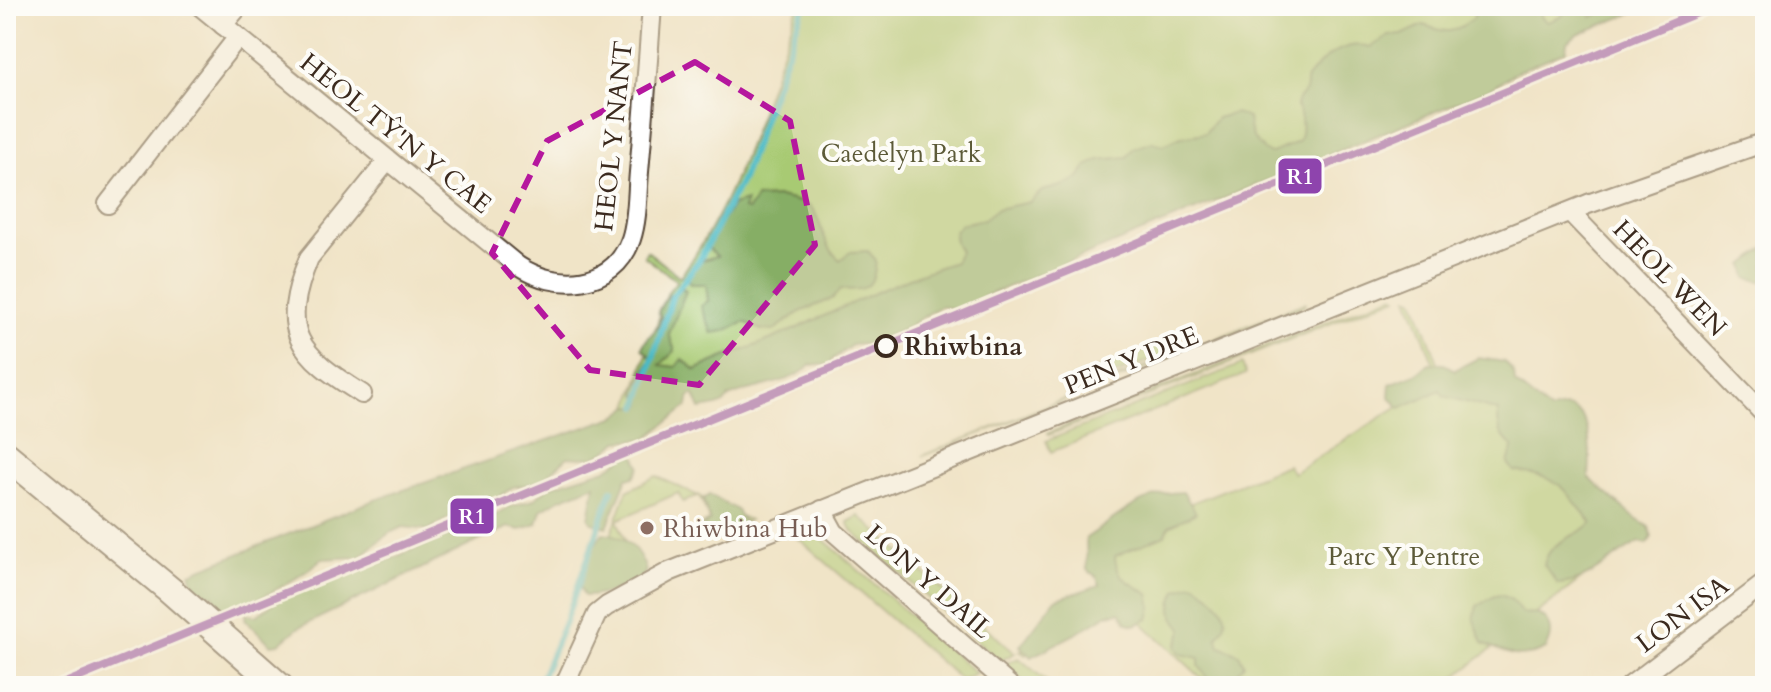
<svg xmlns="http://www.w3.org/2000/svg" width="1771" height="692" viewBox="0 0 1771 692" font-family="Cardo,serif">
<rect width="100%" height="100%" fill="#fdfcf7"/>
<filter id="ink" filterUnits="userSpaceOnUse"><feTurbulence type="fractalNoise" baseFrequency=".0125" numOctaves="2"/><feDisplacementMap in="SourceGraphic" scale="16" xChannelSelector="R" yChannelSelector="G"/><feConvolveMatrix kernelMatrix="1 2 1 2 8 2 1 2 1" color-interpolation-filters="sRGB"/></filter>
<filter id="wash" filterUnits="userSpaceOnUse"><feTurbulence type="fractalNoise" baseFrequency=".006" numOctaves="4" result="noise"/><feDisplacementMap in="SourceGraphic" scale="32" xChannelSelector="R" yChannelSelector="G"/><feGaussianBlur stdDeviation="1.8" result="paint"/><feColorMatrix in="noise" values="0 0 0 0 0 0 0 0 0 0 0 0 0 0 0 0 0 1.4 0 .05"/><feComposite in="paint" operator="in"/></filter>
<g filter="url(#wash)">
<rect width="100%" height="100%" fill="#f0e4c7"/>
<!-- green -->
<g fill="#a8ca73" stroke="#727a48" stroke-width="2">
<path d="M798 6H1640L665 406 655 402 627 412 668 292 677 281 644 256 647 251 680 277C739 197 765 98 798 6Z"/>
<path d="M1394 295 1397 297 1049 435 1048 433Z"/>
<path d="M1408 297 1414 299 1444 378 1481 361 1637 535 1444 686H1210L1120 602 1025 655 1020 651 1116 598 1088 544 1287 465 1293 473 1440 380Z"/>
<path d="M1305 303 1304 306 922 456 1304 303Z"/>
<path d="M1179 337 1184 347 1076 390 1071 379Z"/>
<path d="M1242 364 1246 374 1051 452 1046 441Z"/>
<path d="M656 476 749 520 704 539 699 526 710 521 699 495 683 502 678 493 617 520 637 567 593 584 627 491Z"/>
<path d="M859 516 1015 653 1000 661 853 532 848 522Z"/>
<path d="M813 532 816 533 976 673 961 680 798 538Z"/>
<path d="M1019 658 1052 686H1029L1004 664Z"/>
</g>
<!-- forest -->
<g fill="#86ae65" stroke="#606c42" stroke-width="2">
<path d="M1474 6H1538L1542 18 1548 22 1562 16 1569 6H1588L1592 17 1619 6H1674L1643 9 1578 34 1567 42 1566 51 1518 71 1490 89 954 309 941 306 901 331 868 344 852 345 832 360 830 365H810C796 383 754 386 734 395 722 399 734 395 724 403 718 407 707 408 700 409L694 395H690L688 406 646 439 618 441C602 458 590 459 568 457L539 483 513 487 498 498 480 500 428 530 403 527 389 533 360 557 321 559C310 572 248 608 231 609 230 609 219 607 218 607L213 595C198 591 194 589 190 573L372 501 617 416 630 406 641 407 642 399 637 395 636 389 651 358 642 348C646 336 660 330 661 317L658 312C664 298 669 294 683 288L686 291 669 334 675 351 660 365 676 367 682 359 696 370C721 357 746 350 772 339 833 314 891 281 955 262L960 251 954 241 955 231 961 224 984 219 997 209 1030 202 1042 191 1065 185 1079 178 1087 166 1099 160 1127 157 1134 148 1153 142 1163 145 1181 137 1205 133 1217 118 1235 113 1248 118C1249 122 1248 126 1250 130 1253 140 1261 149 1270 154L1298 142C1303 134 1303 114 1296 107 1298 96 1300 98 1305 91 1307 87 1305 82 1307 78 1322 59 1344 39 1371 47L1389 36 1402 35 1423 25C1449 33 1451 35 1474 18Z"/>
<path d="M778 197C788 199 801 201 809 206 821 213 821 245 840 260L850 252 868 251 876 260C874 287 867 292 841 289L832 299 800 312 773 331 761 330 745 322 725 331 712 333 701 306 708 301 706 284H690L686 275 695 262 717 256 706 246C713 230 724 221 732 205L746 201 743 209 748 210 756 198Z"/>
<path d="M1765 248V282L1747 278 1744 265Z"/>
<path d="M1478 358 1505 362 1514 373 1515 383 1550 411C1594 392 1591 452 1589 478L1636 519 1649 527 1652 537 1647 544 1640 542C1611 556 1591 583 1558 584L1544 565C1549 539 1575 539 1592 523 1560 486 1567 479 1514 471L1508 463 1513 447C1501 436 1497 428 1498 411L1444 396 1440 390 1400 408 1389 396 1390 384 1418 373 1429 363 1444 364 1455 370Z"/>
<path d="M635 455 640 466 634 477 627 478 607 527 592 523 589 518 595 485 560 499 541 510 537 524 520 530 509 527 472 544 298 628 279 644 271 645 245 619 246 614 256 616 298 585 310 580 352 570 370 563 383 562 484 521 509 507 533 500 549 487 606 469 626 456Z"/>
<path d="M1183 492 1196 513 1169 526 1165 535 1115 556C1115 578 1132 584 1149 594L1152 608 1149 619 1135 625 1127 623 1120 612 1108 614 1079 632 1031 657 1020 646 1056 599 1100 585 1096 576 1087 570 1086 538C1121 516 1138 493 1183 492Z"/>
<path d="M710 495 737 510 745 524C731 537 716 542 697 539L696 533 710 521 703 499Z"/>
<path d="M603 533C625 534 641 551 646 571L636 586C616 589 602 597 584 596L580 587C586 568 590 548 603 533Z"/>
<path d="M1192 584H1196C1213 598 1239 613 1217 637L1220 646 1239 654 1244 664 1235 676 1217 684 1209 681 1199 666V658L1181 654 1176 647 1183 628C1169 616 1170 605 1177 590Z"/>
<path d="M1501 595 1512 600 1522 614C1547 610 1558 628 1546 649 1520 662 1508 654 1483 643L1474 620 1477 606 1495 596Z"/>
</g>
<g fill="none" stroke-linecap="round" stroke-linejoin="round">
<!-- stream -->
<g stroke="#4cbac6" stroke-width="6">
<path d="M638 406 672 297 700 259 743 177 804 6"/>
<path d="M538 686 565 622 612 490"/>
</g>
</g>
</g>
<g filter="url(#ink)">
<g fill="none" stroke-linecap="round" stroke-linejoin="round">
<defs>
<g id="street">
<path d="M200 6 518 266C556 291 614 289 631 239 638 218 637 193 639 172 644 116 648 61 652 6"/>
<path d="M223 25 239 6"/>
<path d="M108 204 238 37"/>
<path d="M1570 212 1765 415"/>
<path d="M362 394C298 354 278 333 309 258L388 160"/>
<path d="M822 510 834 532 1010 686"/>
<path d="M564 686 597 614 607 606 669 572 1588 204 1765 142"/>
<path d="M1630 686 1765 583"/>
</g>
<path id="secondary" d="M6 455 170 590 279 686"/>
</defs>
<!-- street casing -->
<use href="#street" stroke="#564637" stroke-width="22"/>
<!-- secondary casing -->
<use href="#secondary" stroke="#564637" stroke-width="30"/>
<!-- street -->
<use href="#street" stroke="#fff" stroke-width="18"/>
<!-- secondary -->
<use href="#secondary" stroke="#fff" stroke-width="26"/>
<defs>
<path id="rail-1" d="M58 686 1714 6"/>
</defs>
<!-- rail-1 casing -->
<use href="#rail-1" stroke="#fdfcf7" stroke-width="14"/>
<!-- rail-1 -->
<use href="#rail-1" stroke="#8e44ad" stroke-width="8"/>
</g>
</g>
<!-- marked area -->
<path d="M0 0H1771V692H0ZM695 62 790 121 815 245 699 385 590 370 492 253 547 141Z" fill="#f0e4c7" fill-opacity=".55" fill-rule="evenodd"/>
<path fill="none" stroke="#b5179e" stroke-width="6" stroke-dasharray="16 10" stroke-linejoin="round" d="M695 62 790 121 815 245 699 385 590 370 492 253 547 141Z"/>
<!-- markers -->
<circle fill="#fdfcf7" stroke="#3b2a1e" stroke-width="4" cx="886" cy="346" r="10"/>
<circle fill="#8d6e63" stroke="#fdfcf7" stroke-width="3" cx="647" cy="528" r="8"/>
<g text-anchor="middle" stroke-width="8" stroke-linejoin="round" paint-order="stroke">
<!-- street labels -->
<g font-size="26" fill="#3b2a1e" stroke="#fdfcf7">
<text transform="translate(396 133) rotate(39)" y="9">HEOL TŶ'N Y CAE</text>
<text transform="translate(613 136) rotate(-84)" y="9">HEOL Y NANT</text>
<text transform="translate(1670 278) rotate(46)" y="9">HEOL WEN</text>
<text transform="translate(1131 360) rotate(-22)" y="9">PEN Y DRE</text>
<text transform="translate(929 581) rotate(41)" y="9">LON Y DAIL</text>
<text transform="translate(1682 614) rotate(-37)" y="9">LON ISA</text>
</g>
<!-- park labels -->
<g font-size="26" fill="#5c5a38" stroke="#fdfcf7">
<text x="901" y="162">Caedelyn Park</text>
<text x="1404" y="565">Parc Y Pentre</text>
</g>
<!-- stop labels -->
<g font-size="26" font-weight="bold" fill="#3b2a1e" stroke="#fdfcf7" text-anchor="start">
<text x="904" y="355">Rhiwbina</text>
</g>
<!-- education labels -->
<g font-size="26" fill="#785e54" stroke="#fdfcf7" text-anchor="start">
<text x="663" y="537">Rhiwbina Hub</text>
</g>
</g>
<g stroke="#fdfcf7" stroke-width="3">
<rect x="1277" y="157" width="46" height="38" rx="8" fill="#8e44ad"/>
<rect x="449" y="497" width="46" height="38" rx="8" fill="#8e44ad"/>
</g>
<g font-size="22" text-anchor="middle" font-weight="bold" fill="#fff">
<text x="1300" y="184">R1</text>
<text x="472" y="524">R1</text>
</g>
<!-- margin -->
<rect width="1771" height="692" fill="none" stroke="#fdfcf7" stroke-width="32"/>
</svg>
